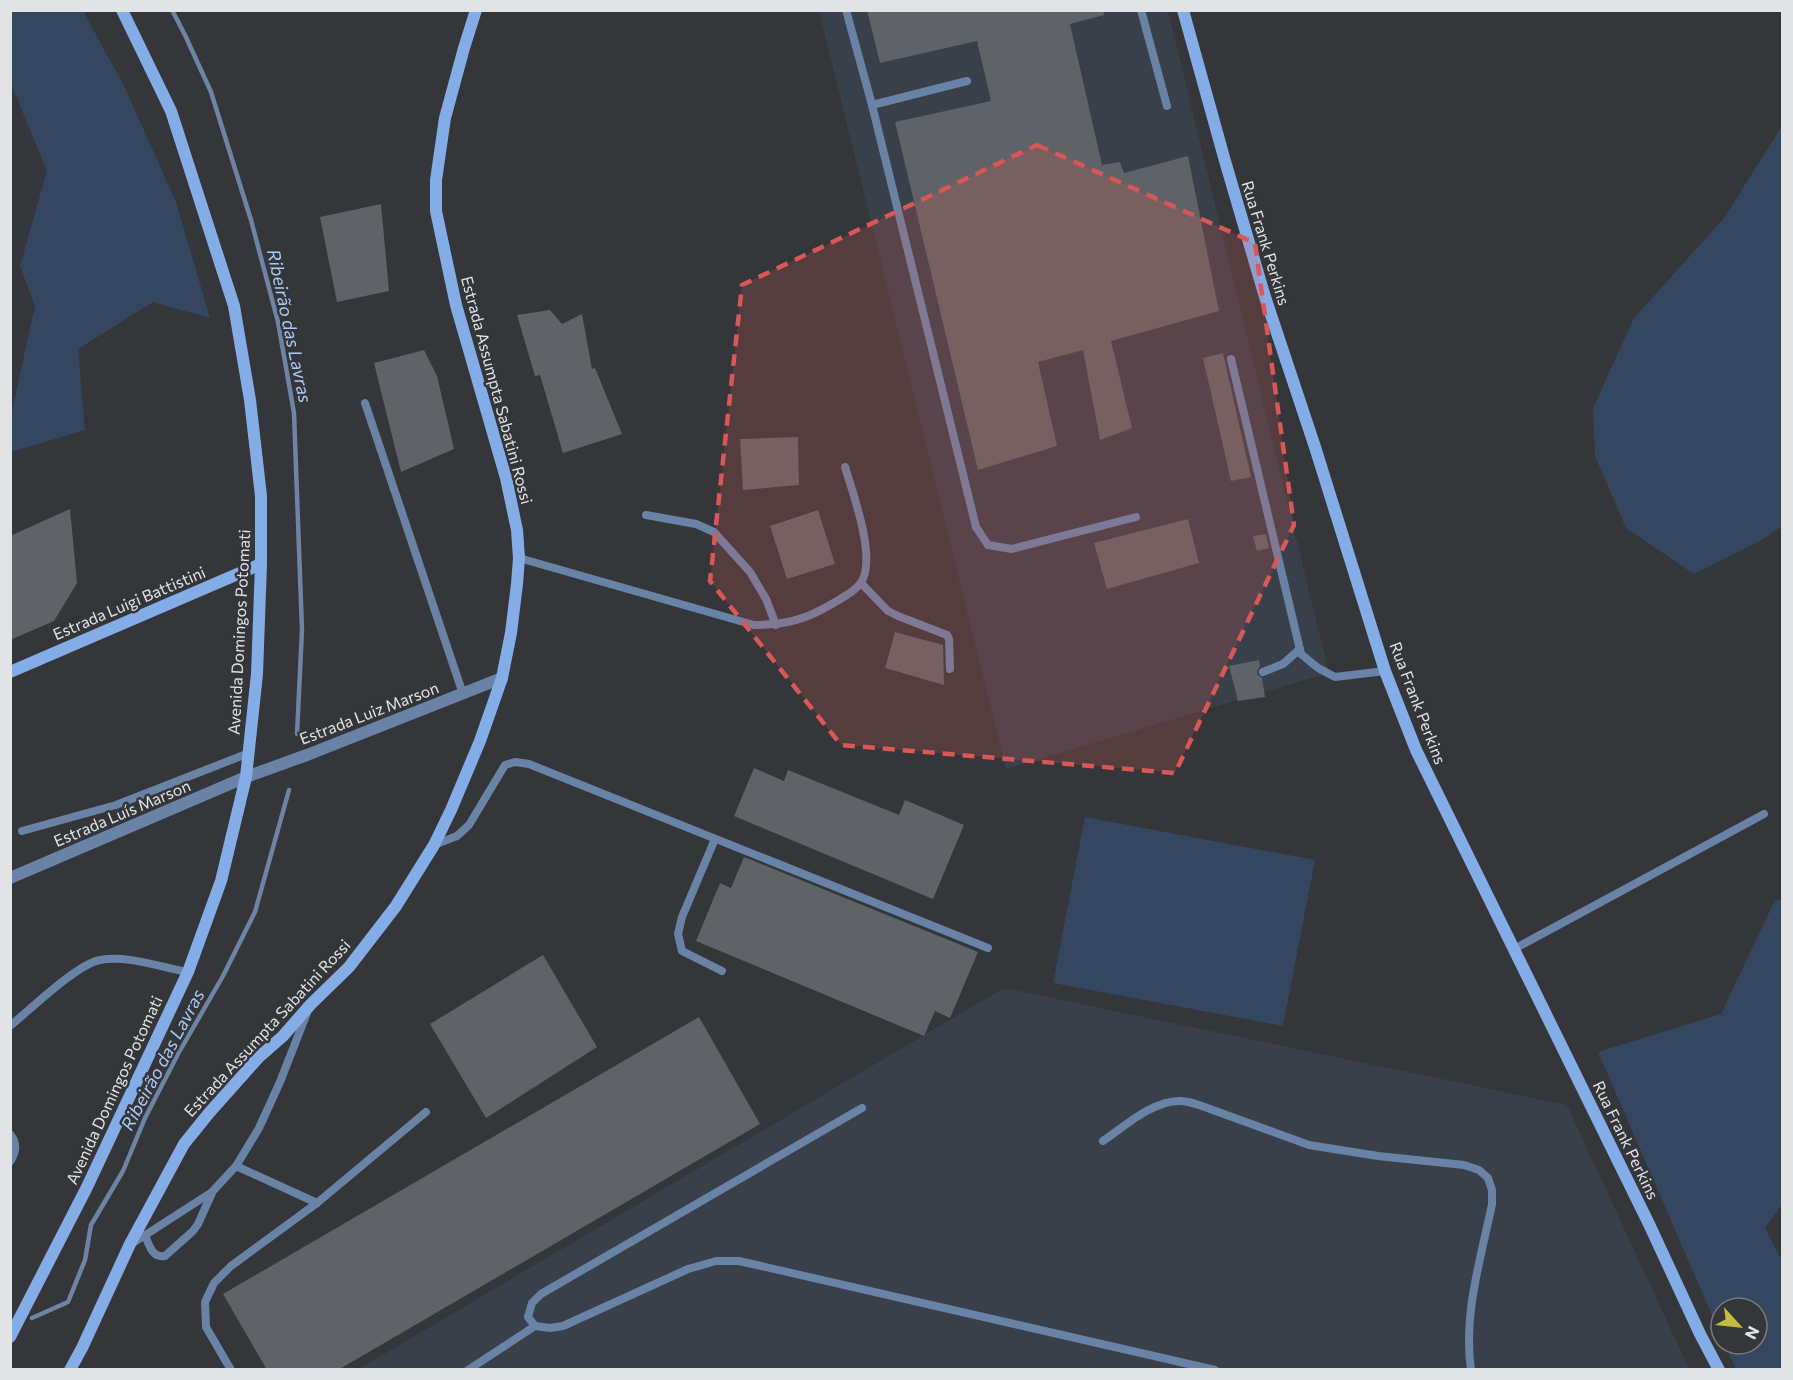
<svg xmlns="http://www.w3.org/2000/svg" width="1793" height="1380" viewBox="0 0 1793 1380" font-family="Commissioner,sans-serif">
<rect width="100%" height="100%" fill="#34363a"/>
<!-- built -->
<g fill="#3a4049">
<path d="M819 11H1168L1329 673 1006 769Z"/>
<path d="M1004 988 1567 1105 1689 1369 357 1370Z"/>
</g>
<!-- green -->
<g fill="#354760">
<path d="M11 10 83 11 124 86 176 202 210 318 153 302 78 349 85 430 11 452V415L35 306 20 266 47 171 11 84Z"/>
<path d="M1782 126V526L1760 541 1694 574 1626 528 1595 456 1593 408 1634 318 1724 218Z"/>
<path d="M1085 817 1315 860 1283 1026 1053 983Z"/>
<path d="M1775 900 1782 901V1204L1765 1228 1780 1257 1782 1256V1369H1736L1724 1344H1757V1308H1721V1336L1598 1052 1721 1014Z"/>
</g>
<g fill="none" stroke-linecap="round" stroke-linejoin="round">
<!-- stream -->
<g stroke="#6e84a4" stroke-width="4.5">
<path d="M172 10 185 35 211 92 251 220 278 322 294 413 302 630 297 734"/>
<path d="M32 1318 68 1302 85 1260 91 1225 123 1171 145 1118 178 1054 223 976 255 912 289 790"/>
</g>
</g>
<!-- building -->
<g fill="#5f6266">
<path d="M867 10H1103L1104 15 1070 24 1102 165 1120 162 1124 173 1188 156 1219 311 1111 341 1132 428 1100 440 1083 350 1038 362 1057 446 978 470 895 122 991 101 977 41 880 63Z"/>
<path d="M381 204 389 291 337 302 320 217Z"/>
<path d="M550 310 562 324 582 314 592 369 595 368 622 434 563 453 540 375 535 376 517 315Z"/>
<path d="M424 350 437 376 454 449 401 472 374 363Z"/>
<path d="M1223 353 1251 477 1231 481 1203 358Z"/>
<path d="M798 437 799 485 743 490 740 439Z"/>
<path d="M70 509 77 583 54 621 10 640V536Z"/>
<path d="M818 510 835 564 787 579 770 526Z"/>
<path d="M1188 519 1199 563 1107 589 1094 543Z"/>
<path d="M1266 534 1269 548 1257 551 1253 536Z"/>
<path d="M895 632 943 645 944 685 885 668Z"/>
<path d="M1259 660 1260 666 1258 669 1257 674 1262 678 1265 697 1238 701 1229 666Z"/>
<path d="M754 768 784 781 788 770 899 815 905 800 964 825 933 899 734 816Z"/>
<path d="M744 857 978 952 950 1018 935 1011 924 1036 696 941 720 883 731 888Z"/>
<path d="M543 955 597 1047 486 1118 430 1024Z"/>
<path d="M699 1017 760 1124 338 1370H267L223 1294Z"/>
</g>
<g fill="none" stroke-linecap="round" stroke-linejoin="round">
<!-- lane -->
<g stroke="#6983a7" stroke-width="8">
<path d="M846 10 872 105 976 527 988 545 1012 549 1136 517"/>
<path d="M1141 10 1167 106"/>
<path d="M872 105 967 81"/>
<path d="M1231 359 1301 654 1318 668 1335 677 1385 671"/>
<path d="M365 403 463 694"/>
<path d="M646 515 696 524 714 532 750 572 766 599 776 625"/>
<path d="M519 558 754 625C783 625 805 620 830 605 840 599 853 593 860 584 878 561 853 494 845 467"/>
<path d="M861 583 888 611 898 616 947 635 949 639 950 669"/>
<path d="M1263 672 1283 664 1300 649"/>
<path d="M22 831 116 805 249 753"/>
<path d="M715 839 682 917 678 934 682 951 722 971"/>
<path d="M434 845 457 836 469 825 505 765 515 762 529 764 988 948"/>
<path d="M1514 949 1764 814"/>
<path d="M10 1026C30 1010 77 964 100 960 128 955 160 967 188 972"/>
<path d="M862 1108 541 1294 532 1303 528 1317 535 1326 550 1328 563 1326 688 1269 716 1261H739L1215 1370"/>
<path d="M10 1134C18 1144 16 1152 10 1162"/>
<path d="M1103 1141C1125 1126 1152 1101 1180 1101 1186 1101 1193 1103 1199 1105L1309 1145 1378 1156 1464 1165 1479 1170 1488 1178 1492 1190V1204C1481 1258 1463 1314 1471 1370"/>
<path d="M236 1166 317 1203 426 1112"/>
<path d="M145 1235C149 1245 152 1258 165 1256L193 1231 198 1224 212 1193"/>
<path d="M133 1243 212 1192 236 1166 259 1128 280 1082 307 1013"/>
<path d="M231 1370 206 1327 205 1302 214 1283 231 1266 317 1203"/>
<path d="M468 1370 535 1326"/>
</g>
<!-- street -->
<path stroke="#6983a7" stroke-width="12" d="M10 878 246 777 307 755 502 678"/>
<!-- secondary -->
<g stroke="#84ade8" stroke-width="12">
<path d="M1183 10 1225 161 1265 297 1315 447 1385 671 1416 750 1649 1224 1700 1334 1719 1370"/>
<path d="M10 672 261 564"/>
<path d="M10 1337 87 1187 188 972 221 881 246 777 257 674 261 564V496L250 400 234 306 171 111 122 10"/>
<path d="M70 1370 82 1348 130 1244 184 1144 209 1113 259 1057 283 1036 311 1004 349 967 396 906 434 845 451 810 480 741 502 678 511 633 517 584 519 558 517 530 506 478 456 305 436 211V180L445 118 464 48 476 10"/>
</g>
</g>
<!-- marked area -->
<path fill="#d95757" fill-opacity="0.2" stroke="#d95757" stroke-width="4.5" stroke-dasharray="12 8" stroke-linejoin="round" d="M1037 145 1255 243 1294 525 1175 773 841 745 710 581 742 285Z"/>
<g text-anchor="middle" stroke-width="5" stroke-linejoin="round" paint-order="stroke">
<!-- street labels -->
<g font-size="16" fill="#e1e3e5" stroke="#34363a">
<text transform="translate(1266 243) rotate(73)" y="6">Rua Frank Perkins</text>
<text transform="translate(497 390) rotate(75)" y="6">Estrada Assumpta Sabatini Rossi</text>
<text transform="translate(129 603) rotate(-23)" y="6">Estrada Luigi Battistini</text>
<text transform="translate(239 632) rotate(-87)" y="6">Avenida Domingos Potomati</text>
<text transform="translate(1418 703) rotate(69)" y="6">Rua Frank Perkins</text>
<text transform="translate(369 713) rotate(-21)" y="6">Estrada Luiz Marson</text>
<text transform="translate(122 813) rotate(-23)" y="6">Estrada Luís Marson</text>
<text transform="translate(267 1028) rotate(-47)" y="6">Estrada Assumpta Sabatini Rossi</text>
<text transform="translate(114 1090) rotate(-65)" y="6">Avenida Domingos Potomati</text>
<text transform="translate(1626 1140) rotate(64)" y="6">Rua Frank Perkins</text>
</g>
<!-- water labels -->
<g font-size="18" font-style="italic" fill="#abc9f2" stroke="#34363a">
<text transform="translate(289 326) rotate(78)" y="6">Ribeirão das Lavras</text>
<text transform="translate(163 1060) rotate(-62)" y="6">Ribeirão das Lavras</text>
</g>
</g>
<!-- border -->
<rect width="1793" height="1380" fill="none" stroke="#e1e3e5" stroke-width="24"/>
<!-- north arrow -->
<g transform="translate(1739 1326) rotate(117)"><circle r="28" fill="#34363a" stroke="#797b7e" stroke-width="1.5"/>
<path d="M0-4.5L10 22L0 15L-10 22Z" fill="#c2bd3f"/>
<text y="-9" font-size="16" font-weight="bold" text-anchor="middle" fill="#e1e3e5">N</text>
</g>
</svg>
